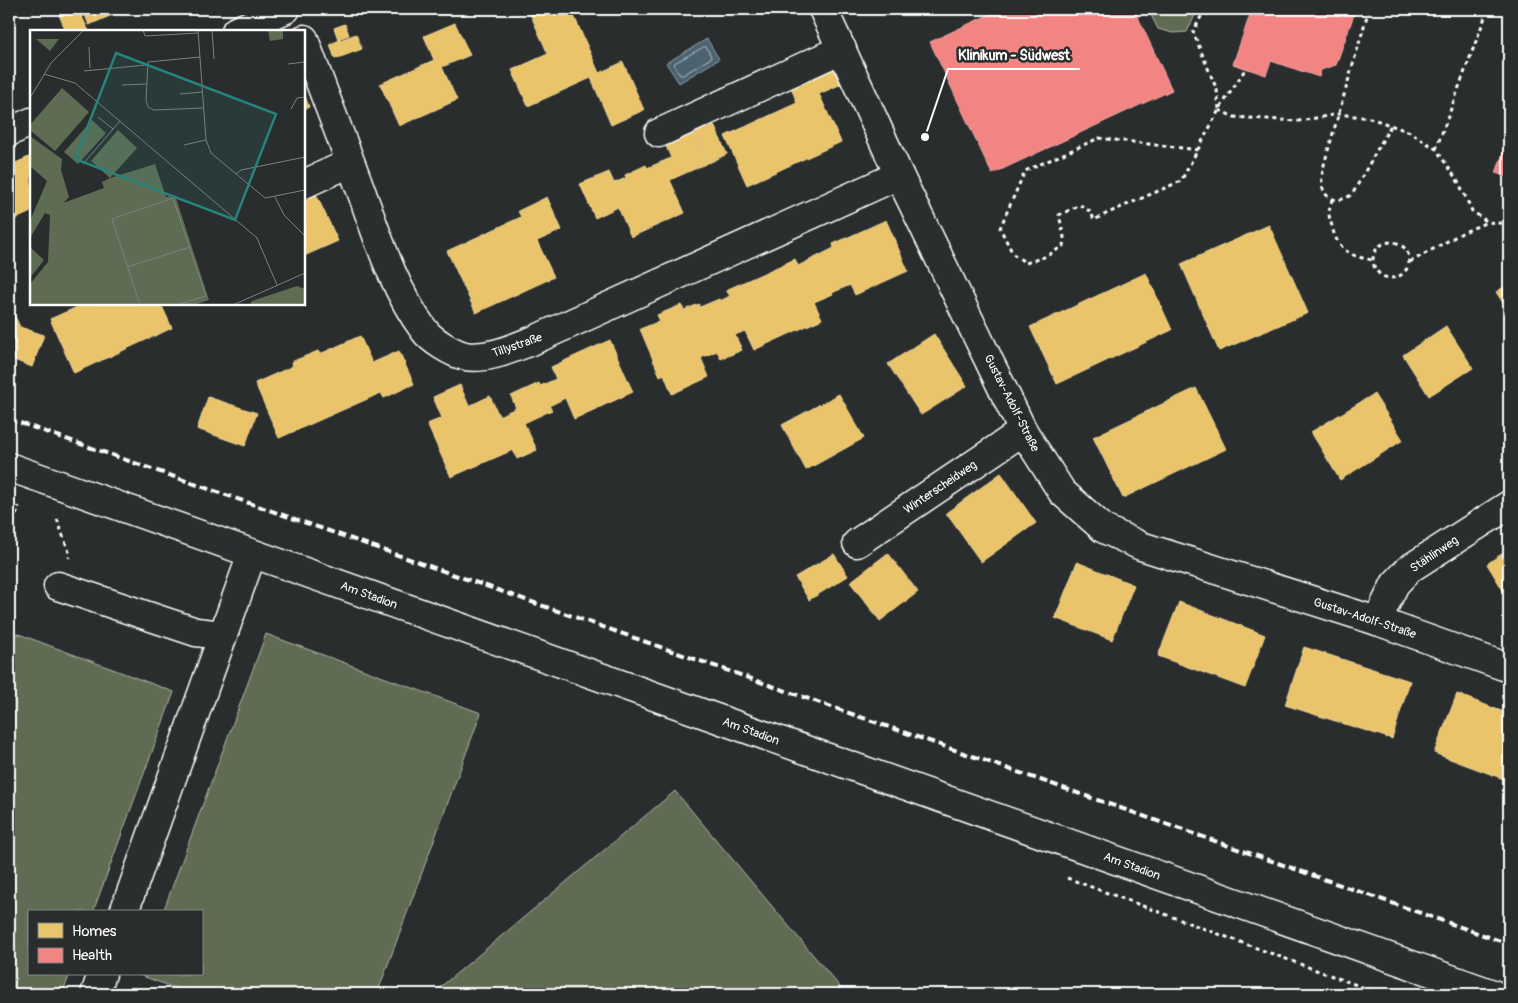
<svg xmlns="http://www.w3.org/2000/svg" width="1518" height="1003" viewBox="0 0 1518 1003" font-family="Pangolin,sans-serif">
<rect width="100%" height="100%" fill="#2a2d2e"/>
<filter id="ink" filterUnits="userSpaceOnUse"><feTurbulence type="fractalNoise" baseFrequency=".02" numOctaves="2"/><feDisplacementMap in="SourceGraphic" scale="10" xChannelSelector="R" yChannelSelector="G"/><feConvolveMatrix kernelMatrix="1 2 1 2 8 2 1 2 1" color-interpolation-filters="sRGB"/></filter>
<g filter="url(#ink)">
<!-- green -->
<g fill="#5e6c53" stroke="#aeb6a9">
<path d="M1148 9H1198L1187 32 1173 33 1158 29Z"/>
<path d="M16 633 174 692 93 912H29V974H70L62 994H9V651Z"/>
<path d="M266 634 481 713 377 994H192L139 975 201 974V912H163Z"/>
<path d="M675 791 846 994H432Z"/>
</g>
<!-- water -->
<path fill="#4b626f" stroke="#93a1a9" d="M707 39 719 59 679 83 666 63Z"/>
<!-- homes -->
<g fill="#e9c46a" stroke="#f0d697">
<path d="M73 9H126L89 25 85 15 82 17 89 31H66L59 15Z"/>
<path d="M528 9H571L599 73 623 62 644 110 611 125 591 78 528 106 512 70 548 54Z"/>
<path d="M455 23 470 55 442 67 457 100 399 126 380 84 434 60 424 36Z"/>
<path d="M345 24 349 35 338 39 334 28Z"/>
<path d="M356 34 362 49 335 59 330 44Z"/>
<path d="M839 65 846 82 819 94 841 142 747 185 725 136 797 103 791 87Z"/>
<path d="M304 93 309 107 304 109Z"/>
<path d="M714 125 727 154 709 163 696 133Z"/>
<path d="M695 133 708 163 670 180 685 213 631 237 618 207 595 218 580 184 609 172 614 183 626 178 625 175 646 165 647 168 671 158 666 146Z"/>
<path d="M31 156V212L9 222V166Z"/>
<path d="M316 194 338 241 304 256V200Z"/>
<path d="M547 197 562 230 537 241 554 277 476 313 447 251 521 217 518 211Z"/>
<path d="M886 220 908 271 855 295 850 285 832 293 833 294 814 302 822 319 754 350 745 331 735 335 742 350 721 359 717 351 701 358 709 377 672 394 664 374 660 376 640 329 660 321 657 315 681 305 684 310 699 304 700 307 719 299 720 301 730 296 726 290 795 259 798 266 834 248 833 244Z"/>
<path d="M1269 225 1308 313 1219 351 1181 264Z"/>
<path d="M1146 273 1172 330 1057 384 1030 327Z"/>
<path d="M1509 284V312L1496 292Z"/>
<path d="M84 304H161L172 328 74 373 50 319Z"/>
<path d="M10 306 20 327 44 335 32 367 9 358V307Z"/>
<path d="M1446 326 1473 368 1429 396 1403 355Z"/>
<path d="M934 334 967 386 921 415 888 364Z"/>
<path d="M360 336 372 363 399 351 414 384 384 398 381 393 279 438 255 383 293 366 291 362 318 351 320 354Z"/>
<path d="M610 340 633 392 574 419 565 398 549 406 552 410 524 423 537 450 517 459 513 450 451 477 427 424 442 418 433 397 460 385 469 406 490 396 499 416 516 408 511 396 539 383 540 386 556 379 551 367Z"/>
<path d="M1196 388 1226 449 1123 498 1093 437Z"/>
<path d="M839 394 864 438 806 470 782 425Z"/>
<path d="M1374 394 1403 440 1340 480 1311 432Z"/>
<path d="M208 397 257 413 245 446 197 429Z"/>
<path d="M1001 473 1036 523 981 562 946 513Z"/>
<path d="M1509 549V600L1487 564Z"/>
<path d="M888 553 918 592 880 621 850 582Z"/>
<path d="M834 554 848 576 809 600 795 577Z"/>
<path d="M1077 562 1134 585 1112 640 1055 618Z"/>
<path d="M1179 602 1265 635 1245 688 1158 656Z"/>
<path d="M1304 647 1410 681 1392 739 1285 705Z"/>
<path d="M1457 694 1509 714V781L1434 753Z"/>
</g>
<!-- health -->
<g fill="#f28482" stroke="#f6a9a8">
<path d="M1001 9H1134L1172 90 992 174 930 42Z"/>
<path d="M1252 9H1356L1336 65 1321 70 1319 77 1271 61 1266 75 1233 64Z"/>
<path d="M1509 136V178L1496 173Z"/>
</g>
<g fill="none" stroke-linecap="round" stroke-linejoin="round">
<!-- shore -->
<path stroke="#b7c0c5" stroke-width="1" d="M704 47H706L711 56V58L683 75H680L674 66 675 63Z"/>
<defs>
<g id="minor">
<path d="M823 9 899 175 1023 431 1062 492 1104 529 1141 546 1377 621 1509 668"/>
<path d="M236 31 286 9"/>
<path d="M304 39C322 89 342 139 360 188 377 235 394 290 424 330 431 340 452 353 465 356 488 360 513 348 534 340L899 175"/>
<path d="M9 132 31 122"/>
<path d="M659 133 842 49"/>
<path d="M304 184 350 163"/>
<path d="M9 467 1493 994"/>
<path d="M857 543 1023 431"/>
<path d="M58 586 196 632 222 635"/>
<path d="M1377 621 1395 584 1409 569 1509 505"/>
<path d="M124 912 252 554"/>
<path d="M95 994 102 974"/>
</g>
</defs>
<!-- minor casing -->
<use href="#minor" stroke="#fff" stroke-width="31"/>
<!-- path -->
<g stroke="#fff" stroke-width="3" stroke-dasharray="4 4" stroke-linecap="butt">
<path d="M1205 9 1193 32 1217 90 1219 109"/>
<path d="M1369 9 1325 161C1323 169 1320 180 1323 189 1328 203 1344 202 1353 193L1391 125"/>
<path d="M1219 110 1234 117 1299 121 1339 114 1370 118 1410 132 1436 149 1459 183 1472 211 1488 222 1509 224"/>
<path d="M1436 149 1488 9"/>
<path d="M1198 150 1099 138 1025 171 1000 228 1013 254 1026 263 1047 256 1063 246 1064 237 1059 215 1080 205 1091 212 1094 220 1108 213 1181 181 1219 110 1246 68"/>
<path d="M1332 199C1331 204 1329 209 1329 214 1329 218 1331 222 1332 226 1337 250 1351 257 1373 260"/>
<circle cx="1391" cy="260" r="18"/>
<path d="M1410 262 1462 233 1487 222"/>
<path d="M57 519 70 555 69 558"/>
<path d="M9 538 19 506"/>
<path d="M1067 878 1381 994"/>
</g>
<!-- minor -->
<use href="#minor" stroke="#2a2d2e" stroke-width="28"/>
<!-- rail -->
<path stroke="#fff" stroke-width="4" stroke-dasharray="8 4" stroke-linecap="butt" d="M9 419 1509 944"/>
</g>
</g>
<g text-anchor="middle" stroke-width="5" stroke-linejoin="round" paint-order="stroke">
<!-- street labels -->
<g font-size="12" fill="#fff" stroke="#2a2d2e">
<text transform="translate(517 345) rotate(-19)" y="4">Tillystraße</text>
<text transform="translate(1012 403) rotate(63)" y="4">Gustav-Adolf-Straße</text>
<text transform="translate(940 487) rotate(-34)" y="4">Winterscheidweg</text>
<text transform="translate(1434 554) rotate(-34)" y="4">Stählinweg</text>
<text transform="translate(369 595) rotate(20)" y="4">Am Stadion</text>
<text transform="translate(1365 618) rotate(18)" y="4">Gustav-Adolf-Straße</text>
<text transform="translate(751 731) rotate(20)" y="4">Am Stadion</text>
<text transform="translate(1132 866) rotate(20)" y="4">Am Stadion</text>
</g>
</g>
<!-- overview -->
<g transform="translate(30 30)">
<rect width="275" height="275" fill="#2a2d2e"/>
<path d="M238 0H253V9L240 11ZM6 9H29L20 21ZM32 58 59 82 25 121 0 100V95ZM62 90 76 103 48 134 34 122ZM88 100 107 118 80 148 125 134 136 167 145 165 179 270 163 275H0V254L18 232 20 185 15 183 0 208V191L17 151 0 136V106L32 129 31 140 39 167 33 173 74 158 72 152 80 148 61 131ZM0 217 14 230 0 248ZM267 256 275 259V275H220L222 271Z" fill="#5e6c53"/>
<path fill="none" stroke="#7f8182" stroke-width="1" d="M113 0 115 6 168 3M168 0 176 110 181 123 235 168 275 160M182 0 184 29M59 17 60 38M170 27 118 32 116 70 118 77 124 80 173 78M258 34 275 32M54 41 116 35M14 44 45 53 227 208 247 255M92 55 116 54M150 64 172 62M0 68 21 33 54 0M261 79 267 68 275 67M68 87 83 99M154 115 176 110M53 134 90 91M206 144 211 140 275 127M245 167 254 185 275 206M97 237 160 217M110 275 82 189 143 168 176 266 146 275M203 275 275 243"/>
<path fill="#27847c" fill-opacity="0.15" stroke="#27847c" stroke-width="2.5" d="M86 23 246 84 205 190 45 129Z"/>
<rect width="275" height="275" fill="none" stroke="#fff" stroke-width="2.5"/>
</g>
<!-- callouts -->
<path fill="none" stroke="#fff" stroke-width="2" d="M925 137L948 69H1080"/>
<circle fill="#fff" stroke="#2a2d2e" stroke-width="2" cx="925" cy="137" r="5"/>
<g font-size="14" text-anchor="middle" font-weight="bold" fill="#fff" stroke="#2a2d2e" stroke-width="5" stroke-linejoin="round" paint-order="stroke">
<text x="1014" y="60">Klinikum - Südwest</text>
</g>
<!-- margin -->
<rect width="1518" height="1003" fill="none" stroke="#2a2d2e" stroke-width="30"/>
<rect x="15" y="15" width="1488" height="973" fill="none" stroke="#fff" stroke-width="2" filter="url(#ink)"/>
<!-- legend -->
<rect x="28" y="910" width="175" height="65" fill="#2a2d2e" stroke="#7f8182"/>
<rect x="38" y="923" width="25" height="15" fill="#e9c46a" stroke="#7f8182"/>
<text x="72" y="936" font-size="15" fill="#ffffff">Homes</text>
<rect x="38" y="948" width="25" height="15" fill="#f28482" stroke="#7f8182"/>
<text x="72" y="960" font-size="15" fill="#ffffff">Health</text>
</svg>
